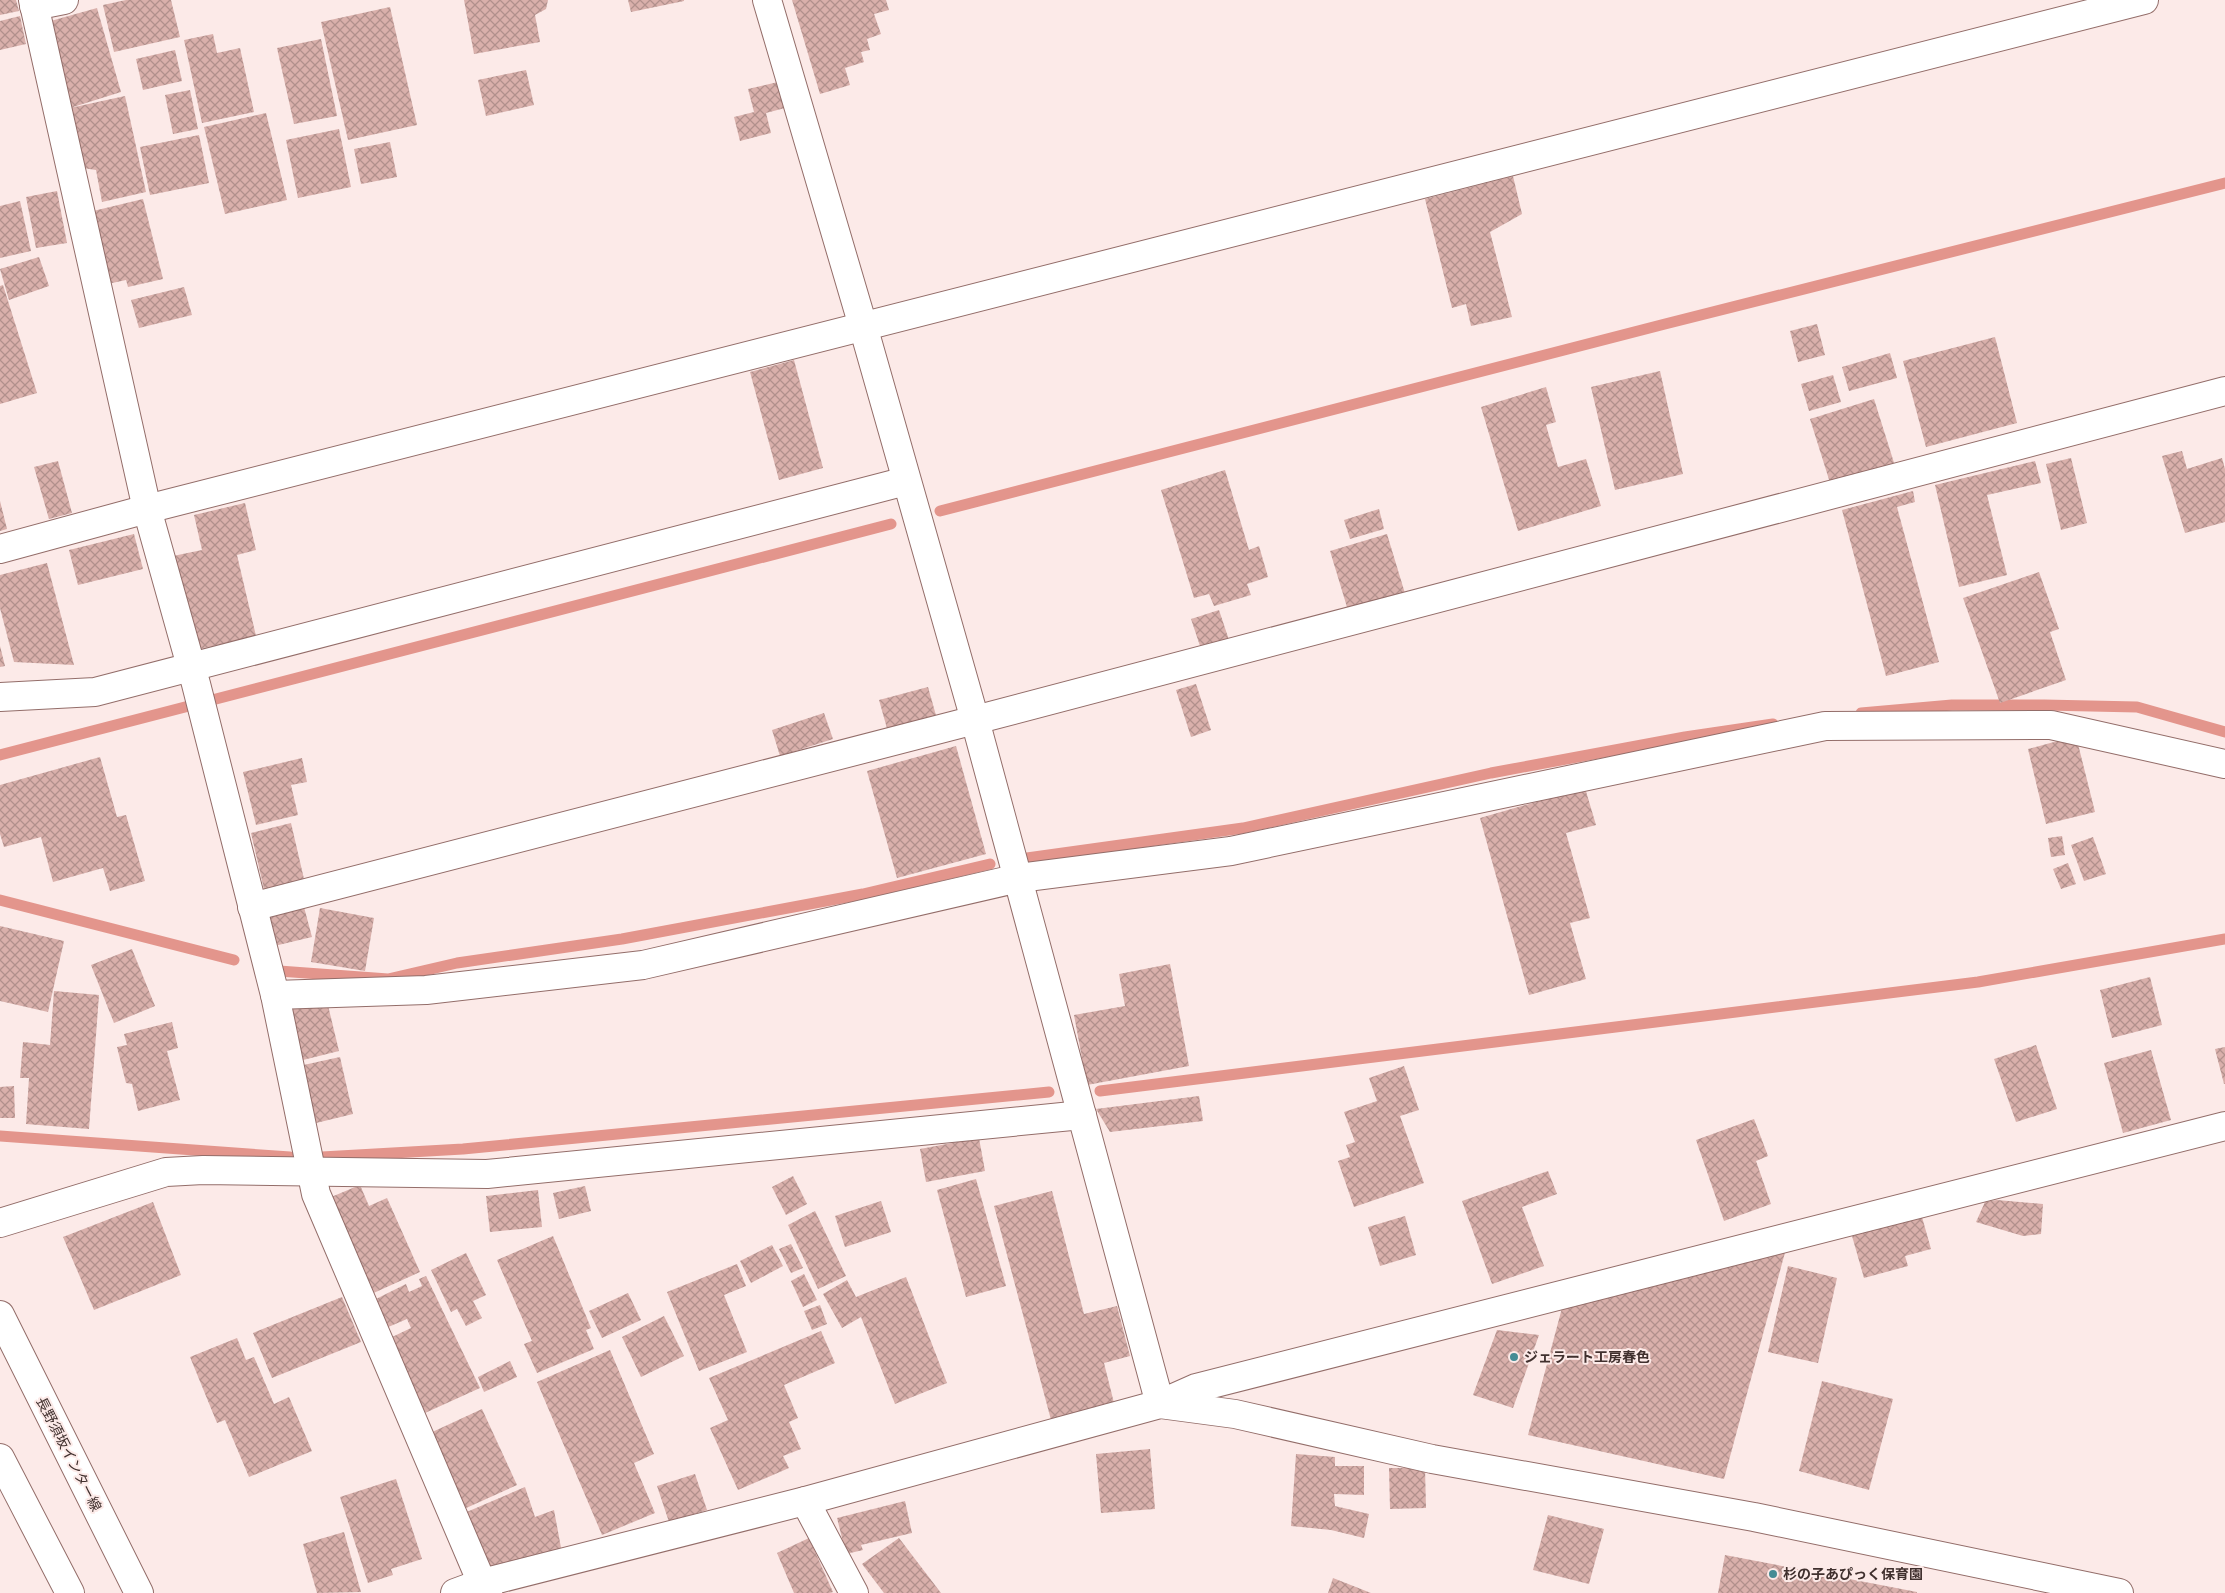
<svg xmlns="http://www.w3.org/2000/svg" width="2225" height="1593" viewBox="0 0 2225 1593" font-family="'Titillium Web','Noto Sans JP',sans-serif">
<defs>
<pattern id="building-cross-hatch" width="8" height="8" patternUnits="userSpaceOnUse" patternTransform="scale(1.25)"><rect width="8" height="8" fill="#d9b0ab"/><path d="M0 0l8 8M0 8l8-8" fill="none" stroke="#b1908c"/></pattern>
</defs>
<rect width="100%" height="100%" fill="#fceae8"/>
<g fill="none" stroke-linecap="round" stroke-linejoin="round">
<!-- stream -->
<g stroke="#e3958c" stroke-width="11">
<path d="M940 511 1665 324 2225 183"/>
<path d="M1861 713 1952 705H2044L2137 707 2225 732"/>
<path d="M0 755 891 524"/>
<path d="M1027 858 1243 828 1491 773 1685 737 1773 724"/>
<path d="M0 900 234 960"/>
<path d="M279 971 388 979 457 963 622 939 863 894 990 864"/>
<path d="M1100 1091 1978 982 2225 939"/>
<path d="M0 1136 290 1157"/>
<path d="M322 1157 463 1149 1049 1092"/>
</g>
</g>
<!-- building -->
<g fill="url(#building-cross-hatch)">
<path d="M0 0H16L19 11 0 15Z"/>
<path d="M126 0H171L180 37 114 52 103 5Z"/>
<path d="M464 0H548L546 9 535 15 540 42 474 54Z"/>
<path d="M628 0H684V1L631 12Z"/>
<path d="M792 0H886L889 10 874 14 881 34 867 39 870 50 861 52 864 62 845 68 850 85 820 94Z"/>
<path d="M390 7 417 125 348 140 321 22Z"/>
<path d="M97 8 121 92 70 108 125 96 146 192 102 202 96 170 76 167 40 24Z"/>
<path d="M20 16 26 44 0 50V21Z"/>
<path d="M213 34 217 53 240 48 254 112 202 123 184 40Z"/>
<path d="M321 39 337 116 294 124 277 48Z"/>
<path d="M175 50 182 81 143 90 136 59Z"/>
<path d="M526 70 534 105 486 116 478 80Z"/>
<path d="M778 82 785 108 766 113 771 133 740 141 734 117 754 112 748 89Z"/>
<path d="M190 90 198 129 173 134 165 95Z"/>
<path d="M266 113 287 200 225 214 204 127Z"/>
<path d="M339 129 351 187 298 198 286 140Z"/>
<path d="M199 135 209 183 150 195 140 147Z"/>
<path d="M390 142 397 177 361 184 354 149Z"/>
<path d="M1513 176 1522 214 1490 232 1512 317 1471 326 1466 304 1452 308 1425 199Z"/>
<path d="M57 191 67 243 36 248 26 197Z"/>
<path d="M143 199 163 279 128 287 126 280 103 285 85 213Z"/>
<path d="M20 201 31 251 0 258V206Z"/>
<path d="M39 257 49 286 9 300 0 269Z"/>
<path d="M3 285 37 393 0 404V286Z"/>
<path d="M184 287 192 315 139 328 131 300Z"/>
<path d="M1817 324 1825 355 1798 362 1790 331Z"/>
<path d="M1995 337 2017 423 1926 447 1903 361Z"/>
<path d="M1890 353 1897 378 1849 391 1842 367Z"/>
<path d="M794 360 823 468 779 480 750 372Z"/>
<path d="M1660 371 1683 474 1615 490 1591 387Z"/>
<path d="M1833 375 1841 402 1809 411 1801 384Z"/>
<path d="M1546 387 1556 422 1546 425 1558 467 1586 459 1601 506 1518 531 1481 407Z"/>
<path d="M1874 399 1895 466 1831 486 1810 419Z"/>
<path d="M2182 451 2187 469 2222 458 2225 469V522L2185 533 2162 456Z"/>
<path d="M2071 458 2087 523 2061 530 2046 464Z"/>
<path d="M58 461 72 513 49 519 34 467Z"/>
<path d="M2035 461 2041 483 1987 495 2007 575 1959 587 1935 485Z"/>
<path d="M1225 470 1249 550 1259 546 1268 577 1247 584 1251 595 1214 606 1209 594 1194 598 1161 490Z"/>
<path d="M1913 491 1915 502 1897 507 1939 662 1886 676 1842 510Z"/>
<path d="M0 501 7 529 0 531Z"/>
<path d="M245 503 256 550 237 555 256 636 195 650 173 556 202 550 194 515Z"/>
<path d="M1379 509 1384 529 1350 539 1344 520Z"/>
<path d="M134 534 143 569 78 585 69 550Z"/>
<path d="M1387 534 1407 600 1350 617 1330 551Z"/>
<path d="M47 563 74 665 14 662 0 608V575Z"/>
<path d="M2039 572 2059 629 2050 632 2066 680 2000 703 1963 598Z"/>
<path d="M1219 610 1229 640 1201 649 1191 619Z"/>
<path d="M0 646 5 666 0 667Z"/>
<path d="M1196 684 1211 730 1191 737 1176 690Z"/>
<path d="M928 687 937 719 888 732 879 700Z"/>
<path d="M824 713 833 739 780 756 772 730Z"/>
<path d="M2076 736 2095 812 2046 824 2028 749Z"/>
<path d="M956 746 986 854 897 878 867 771Z"/>
<path d="M100 757 117 817 126 815 145 881 110 891 103 868 53 882 41 837 4 847 0 834V785Z"/>
<path d="M302 758 307 782 291 785 298 815 256 825 243 772Z"/>
<path d="M1585 788 1596 825 1566 833 1590 918 1570 923 1586 979 1529 995 1480 818Z"/>
<path d="M291 823 304 879 264 889 251 833Z"/>
<path d="M2062 836 2065 855 2051 857 2048 838Z"/>
<path d="M2093 837 2106 874 2084 881 2071 845Z"/>
<path d="M2068 863 2076 884 2061 889 2053 869Z"/>
<path d="M304 907 312 937 270 947 263 917Z"/>
<path d="M320 908 374 918 365 971 311 962Z"/>
<path d="M0 926 64 941 48 1012 0 1001Z"/>
<path d="M132 949 155 1006 114 1023 91 965Z"/>
<path d="M1170 964 1189 1066 1087 1085 1074 1015 1125 1006 1119 974Z"/>
<path d="M2150 977 2162 1025 2112 1038 2100 990Z"/>
<path d="M54 991 99 995 89 1129 26 1124 29 1078H20L23 1042 50 1045Z"/>
<path d="M326 997 339 1051 303 1060 290 1006Z"/>
<path d="M172 1022 178 1048 167 1051 180 1100 138 1111 132 1084 126 1083 117 1047 127 1045 124 1034Z"/>
<path d="M2036 1045 2057 1109 2016 1122 1994 1059Z"/>
<path d="M2225 1047V1084H2224L2215 1049Z"/>
<path d="M2151 1050 2171 1120 2123 1133 2104 1063Z"/>
<path d="M340 1057 353 1114 312 1124 299 1066Z"/>
<path d="M1404 1066 1419 1110 1400 1116 1424 1183 1354 1207 1338 1161 1350 1157 1346 1145 1355 1142 1344 1112 1377 1101 1369 1078Z"/>
<path d="M14 1086 15 1118H0V1087Z"/>
<path d="M1199 1096 1203 1121 1110 1132 1096 1109Z"/>
<path d="M1754 1119 1768 1156 1756 1161 1771 1204 1724 1221 1696 1140Z"/>
<path d="M979 1138 985 1171 926 1182 920 1149Z"/>
<path d="M1548 1171 1557 1194 1522 1207 1544 1266 1492 1284 1462 1201Z"/>
<path d="M793 1176 807 1204 786 1215 772 1187Z"/>
<path d="M976 1179 1006 1286 966 1297 937 1190Z"/>
<path d="M360 1185 369 1206 387 1198 420 1272 367 1296 324 1200Z"/>
<path d="M585 1186 591 1211 559 1219 553 1193Z"/>
<path d="M538 1190 542 1227 490 1232 486 1196Z"/>
<path d="M1052 1191 1084 1314 1117 1306 1130 1356 1104 1363 1114 1403 1051 1420 994 1206Z"/>
<path d="M1997 1200 2043 1204 2041 1234 2023 1236 1976 1222 1985 1202Z"/>
<path d="M881 1201 891 1232 845 1247 835 1216Z"/>
<path d="M153 1202 181 1275 94 1310 63 1237Z"/>
<path d="M815 1211 846 1276 818 1289 788 1225Z"/>
<path d="M1405 1216 1416 1255 1380 1266 1368 1227Z"/>
<path d="M1922 1217 1931 1249 1905 1256 1908 1266 1864 1278 1852 1236Z"/>
<path d="M553 1236 591 1328 586 1330 594 1349 537 1373 524 1344 532 1341 497 1260Z"/>
<path d="M791 1244 803 1268 791 1273 779 1249Z"/>
<path d="M772 1245 783 1266 751 1283 740 1261Z"/>
<path d="M1787 1245 1724 1479 1528 1435 1562 1308Z"/>
<path d="M466 1253 486 1295 473 1301 482 1318 466 1326 457 1309 451 1312 431 1270Z"/>
<path d="M737 1264 746 1286 724 1295 747 1352 699 1371 667 1292Z"/>
<path d="M1788 1266 1837 1278 1818 1363 1768 1352Z"/>
<path d="M804 1274 817 1300 803 1307 791 1281Z"/>
<path d="M426 1276 480 1388 425 1413 390 1338 411 1328 407 1319 386 1328 374 1300 406 1284 409 1292 422 1286 419 1279Z"/>
<path d="M906 1277 947 1383 895 1404 861 1317 842 1328 823 1294 847 1280 856 1297Z"/>
<path d="M628 1293 641 1320 602 1338 589 1311Z"/>
<path d="M342 1297 361 1342 272 1378 253 1333Z"/>
<path d="M820 1305 827 1324 812 1330 804 1311Z"/>
<path d="M664 1316 684 1356 641 1377 622 1337Z"/>
<path d="M1497 1330 1539 1335 1513 1408 1473 1395Z"/>
<path d="M821 1331 835 1363 784 1385 798 1418 789 1422 801 1449 783 1456 789 1468 738 1490 710 1428 728 1420 709 1378Z"/>
<path d="M237 1338 246 1360 254 1357 274 1404 289 1397 312 1451 249 1477 225 1420 217 1423 190 1357Z"/>
<path d="M610 1350 654 1454 634 1463 655 1513 602 1535 537 1382Z"/>
<path d="M510 1361 517 1377 484 1392 478 1377Z"/>
<path d="M1822 1381 1893 1399 1869 1490 1799 1471Z"/>
<path d="M482 1409 517 1485 464 1509 428 1434Z"/>
<path d="M1150 1449 1155 1509 1101 1513 1096 1454Z"/>
<path d="M1296 1454 1335 1457V1466H1364V1495L1334 1494 1335 1506 1369 1514 1364 1538 1331 1530 1291 1526Z"/>
<path d="M1389 1468H1425L1426 1508 1390 1509Z"/>
<path d="M695 1474 707 1510 669 1522 657 1486Z"/>
<path d="M396 1479 422 1559 391 1569 393 1575 368 1583 340 1497Z"/>
<path d="M525 1487 535 1517 554 1510 562 1553 491 1575 462 1514Z"/>
<path d="M905 1501 912 1533 861 1545 863 1550 846 1554 837 1518Z"/>
<path d="M1548 1515 1604 1529 1589 1584 1533 1570Z"/>
<path d="M344 1532 361 1592 317 1593 303 1544Z"/>
<path d="M809 1538 833 1592 830 1593H794L777 1553Z"/>
<path d="M899 1538 941 1593H884L862 1564Z"/>
<path d="M1725 1555 1917 1592V1593H1718Z"/>
<path d="M1333 1578 1371 1593H1328Z"/>
</g>
<g fill="none" stroke-linecap="round" stroke-linejoin="round">
<defs>
<g id="minor">
<path d="M33 0 147 509 196 684 275 995 316 1194 482 1583 488 1593"/>
<path d="M767 0 863 326 975 720 1160 1404 1196 1388 2225 1126"/>
<path d="M34 6 64 0"/>
<path d="M0 549 147 509 2144 0"/>
<path d="M0 697 95 692 906 481"/>
<path d="M252 907 975 720 2225 391"/>
<path d="M275 995 426 990 643 965 1019 878 1231 851 1825 726 2051 725 2225 764"/>
<path d="M0 1223 166 1172 203 1170 487 1174 1082 1115"/>
<path d="M805 1501 854 1593"/>
</g>
<path id="tertiary" d="M455 1593 482 1583 805 1501 1160 1404 1235 1414 1432 1459 1754 1517 2119 1593"/>
<g id="primary">
<path d="M0 1315 139 1593"/>
<path d="M0 1458 70 1593"/>
</g>
</defs>
<!-- minor casing -->
<use href="#minor" stroke="#936d69" stroke-width="30"/>
<!-- tertiary casing -->
<use href="#tertiary" stroke="#936d69" stroke-width="30"/>
<!-- primary casing -->
<use href="#primary" stroke="#936d69" stroke-width="30"/>
<!-- minor -->
<use href="#minor" stroke="#fff" stroke-width="28"/>
<!-- tertiary -->
<use href="#tertiary" stroke="#fff" stroke-width="28"/>
<!-- primary -->
<use href="#primary" stroke="#fff" stroke-width="28"/>
</g>
<!-- markers -->
<g fill="#458c95" stroke="#fceae8" stroke-width="2">
<circle cx="1514" cy="1357" r="5"/>
<circle cx="1773" cy="1574" r="5"/>
</g>
<g text-anchor="middle" stroke-width="4" stroke-linejoin="round" paint-order="stroke">
<!-- poi labels -->
<g font-size="14" font-weight="bold" fill="#40302e" stroke="#fceae8" text-anchor="start">
<text x="1524" y="1362">ジェラート工房春色</text>
<text x="1783" y="1579">杉の子あぴっく保育園</text>
</g>
<!-- street labels -->
<g font-size="14" fill="#40302e" stroke="#fceae8">
<text transform="translate(69 1454) rotate(63)" y="5">長野須坂インター線</text>
</g>
</g>
</svg>
